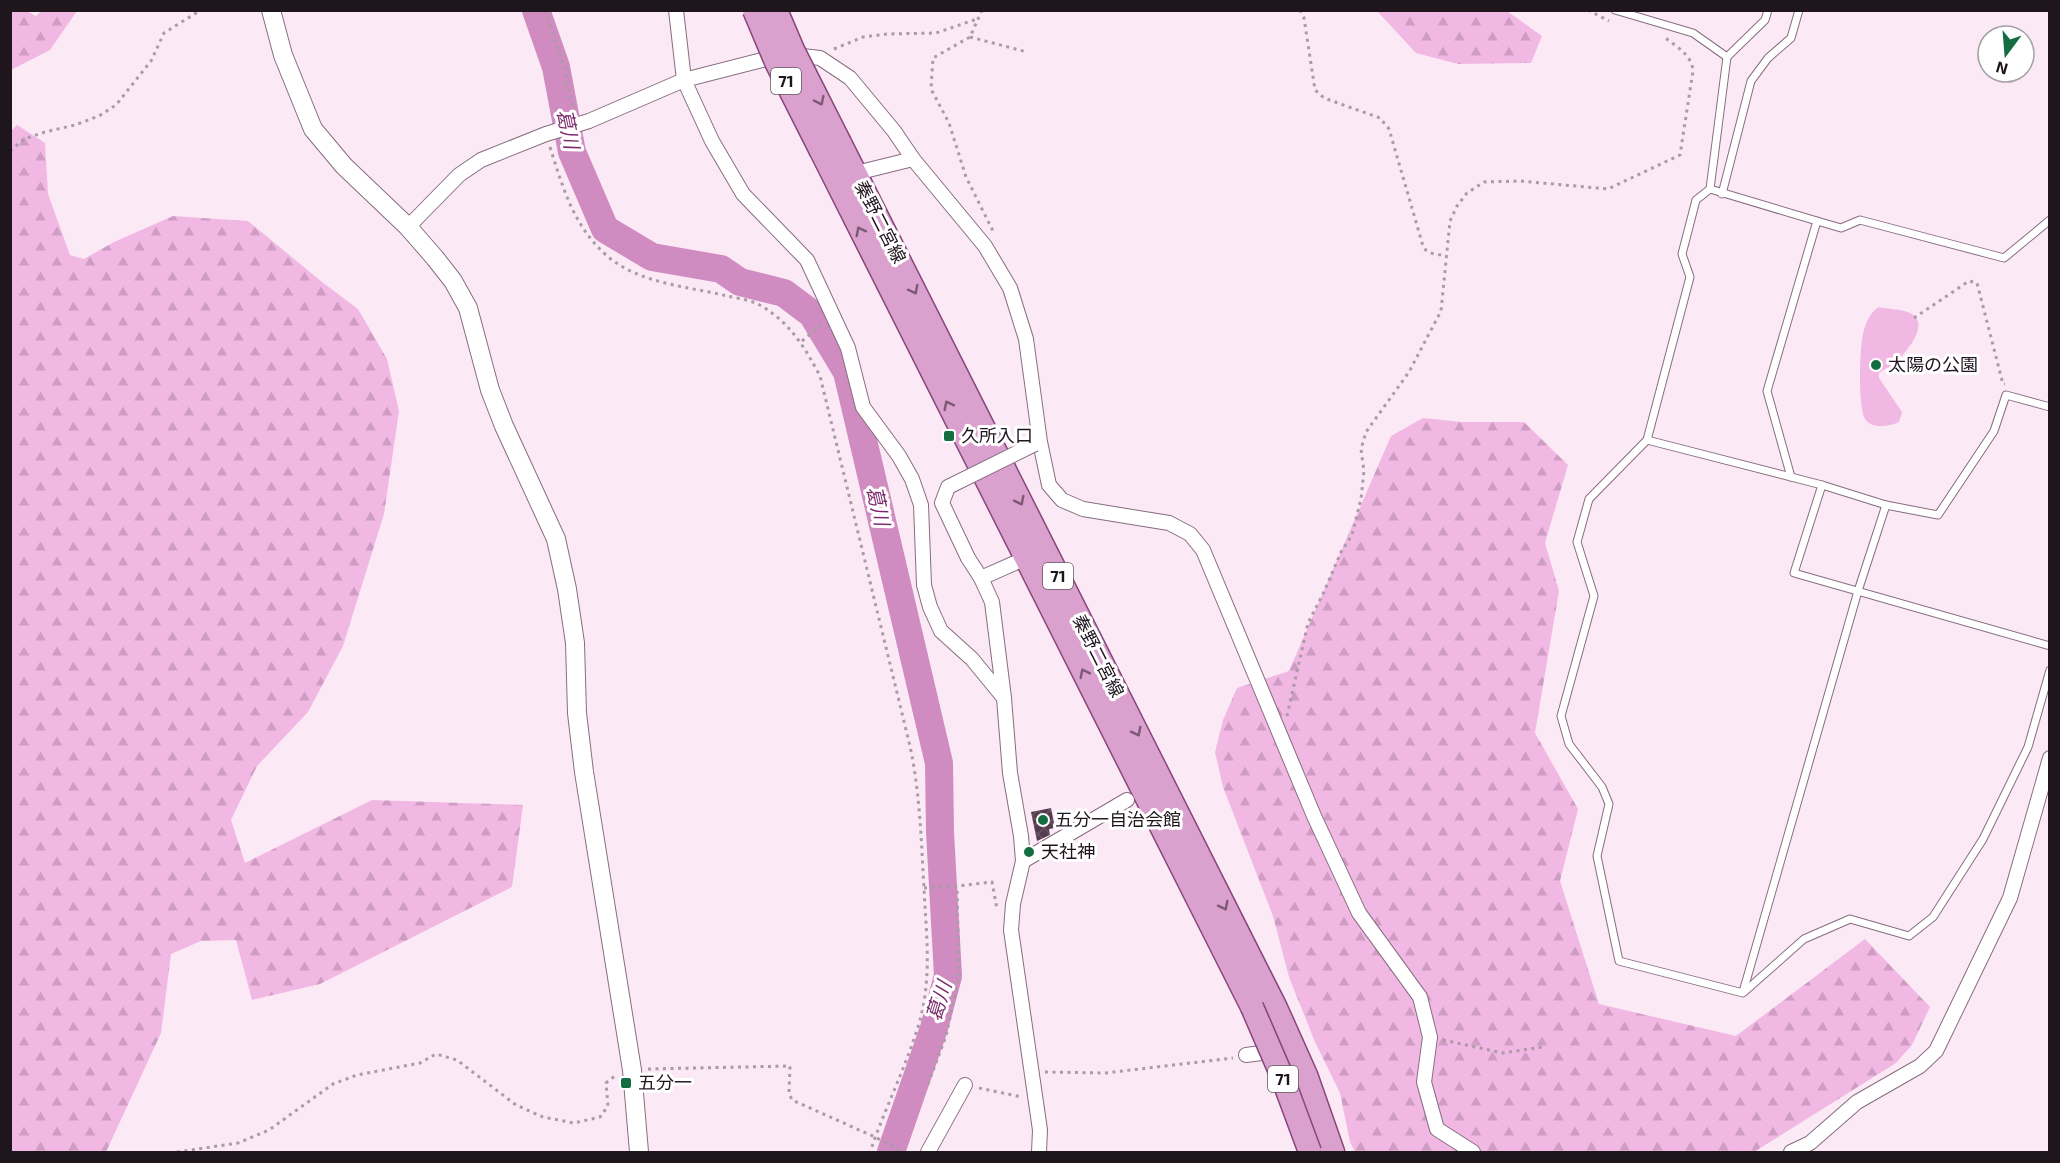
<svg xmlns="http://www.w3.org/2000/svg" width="2060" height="1163" viewBox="0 0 2060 1163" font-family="'Exo 2','Noto Sans JP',sans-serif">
<defs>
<pattern id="forest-firs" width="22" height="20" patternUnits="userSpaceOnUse" patternTransform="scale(1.5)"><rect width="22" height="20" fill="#f2b8e4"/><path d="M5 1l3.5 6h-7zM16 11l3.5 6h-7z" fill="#cf9dc3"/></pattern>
<pattern id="building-cross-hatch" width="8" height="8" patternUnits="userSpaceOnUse" patternTransform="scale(1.5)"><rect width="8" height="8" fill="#543c4e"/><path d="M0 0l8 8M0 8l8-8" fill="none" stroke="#695564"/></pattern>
</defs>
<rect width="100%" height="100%" fill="#fbe9f6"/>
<!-- forest -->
<g fill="url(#forest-firs)">
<path d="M11 10 27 11 36 16 41 11H77L50 50 11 70Z"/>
<path d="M1377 11H1507L1542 36 1531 63 1458 64 1416 53Z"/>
<path d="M17 125 45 143 48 194 70 255 84 259 114 242 173 216 248 221 322 282 358 309 387 359 399 411 384 514 343 646 308 712 257 766 231 820 245 863 372 800 523 805 512 887 320 984 252 1000 236 940 201 941 171 954 161 1033 106 1152H11L10 132Z"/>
<path d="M1423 418 1462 422H1524L1568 465 1545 543 1559 591 1535 733 1578 809 1560 881 1599 1004 1736 1036 1865 939 1930 1007 1912 1045 1896 1063 1754 1152H1355L1350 1142 1340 1093 1315 1042 1289 977 1273 916 1223 787 1215 752 1223 720 1237 688 1289 671 1391 436Z"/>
</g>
<!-- park -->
<path fill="#f2b8e4" d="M1879 307C1888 309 1903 309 1912 314 1929 324 1908 350 1899 359 1894 365 1886 368 1879 373V378L1902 412 1899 422C1891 426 1872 430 1865 419 1858 407 1859 344 1864 330 1866 322 1871 311 1879 307Z"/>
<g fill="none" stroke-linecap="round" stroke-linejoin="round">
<!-- river -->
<path stroke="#d08cc0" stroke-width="28" d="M536 10 556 67 572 152 605 229 652 257 721 269 740 282 784 293 812 314 847 372 939 763 940 832 948 976 934 1028 891 1152"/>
</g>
<!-- building -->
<path fill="url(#building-cross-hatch)" d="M1051 808 1055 828 1049 829 1050 835 1037 841 1031 812Z"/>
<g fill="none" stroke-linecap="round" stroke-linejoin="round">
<defs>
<g id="service">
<path d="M1615 10 1693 33 1727 57 1765 20 1768 10"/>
<path d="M1710 189 1727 57"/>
<path d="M1722 194 1751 81 1768 58 1791 38 1799 10"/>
<path d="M1817 221 1841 228 1860 220 2004 258 2050 220"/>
<path d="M2050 407 2006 395 1994 431 1938 515 1886 505 1822 485 1794 573 2050 646"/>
<path d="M1647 440 1690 277 1682 254 1696 200 1710 189 1817 221 1767 391 1791 477"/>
<path d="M1822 485 1647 440 1589 499 1577 542 1594 596 1561 716 1569 744 1602 787 1609 804 1597 856 1619 961 1743 993 1804 939 1850 919 1909 936 1933 917 1983 839 2028 747 2050 670"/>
<path d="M1743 992 1858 591 1886 505"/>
</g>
<g id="minor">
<path d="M676 10 684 80 712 141 743 194 807 260 848 348 863 407 899 456 912 479 921 505 924 585 930 607 941 631 972 659 1004 698"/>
<path d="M848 175 913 159"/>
<path d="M408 227 459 175 481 160 546 134 589 121 684 80 785 54 820 58 850 78 894 131 913 159 985 246 1010 288 1026 339 1040 442 1049 485 1062 500 1083 509 1169 523 1190 534 1203 550 1314 816 1359 913 1420 997 1430 1037 1424 1082 1437 1129 1473 1152"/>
<path d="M968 558 981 578 992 602 1004 698 1010 773 1021 836 1023 861 1013 904 1011 930 1040 1130 1039 1152"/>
<path d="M981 578 1026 558"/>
<path d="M1023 861 1127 800"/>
<path d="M1246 1055 1277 1051"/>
<path d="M928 1152 965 1085"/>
<path d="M1791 1152 1810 1143 1857 1102 1920 1066 1936 1051 2010 898 2050 758"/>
</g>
<path id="tertiary" d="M271 10 283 55 313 129 344 166 408 227 435 258 453 281 468 308 490 390 504 426 556 539 567 589 575 643 577 713 584 772 632 1070 639 1152"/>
<g id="primary">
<path d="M840 143 1276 1008 1306 1075 1333 1152"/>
<path d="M821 151 1252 1007"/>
</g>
</defs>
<!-- service casing -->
<use href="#service" stroke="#876d81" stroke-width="9"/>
<!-- minor casing -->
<use href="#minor" stroke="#876d81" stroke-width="16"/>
<!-- tertiary casing -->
<use href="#tertiary" stroke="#876d81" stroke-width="20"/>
<!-- primary casing -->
<use href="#primary" stroke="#88467b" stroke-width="25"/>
<!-- path -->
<g stroke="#aa9ba6" stroke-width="3" stroke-dasharray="3 4.5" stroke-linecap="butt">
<path d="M546 10 556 45 566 70 567 87 575 111"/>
<path d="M982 10 970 37 933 58 931 89 949 123 966 177 993 231"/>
<path d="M1300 10 1304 18 1315 90 1324 98 1380 118 1389 129 1423 246C1427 255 1438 254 1446 256"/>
<path d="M1588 10 1609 21"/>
<path d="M970 37 1027 52"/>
<path d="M834 49 863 37 887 34 936 33 977 19"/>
<path d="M550 147C563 188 573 225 606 255 639 284 687 286 727 296 737 298 749 300 758 304 789 321 804 346 820 376L909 742C920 790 921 838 924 888 926 932 932 976 920 1020 907 1065 885 1108 870 1152"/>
<path d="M10 151 24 139 45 132 75 125 99 116 116 105 151 61 164 33 201 10"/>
<path d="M1914 318 1969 281 1977 283 2003 384H2005"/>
<path d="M802 341 821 325"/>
<path d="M1287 716 1308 623 1324 592 1341 552 1352 535 1361 499 1364 471 1361 449 1366 432 1409 372 1441 311 1450 221 1457 206 1467 193 1484 182 1520 181 1608 189 1680 155 1693 71C1692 55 1676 46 1664 37"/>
<path d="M924 888 957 886 992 882 997 909"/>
<path d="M1443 1040 1503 1053 1542 1047"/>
<path d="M648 1069 790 1066 789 1093 792 1100 875 1137 903 1152"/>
<path d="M1045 1072 1105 1073 1233 1058"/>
<path d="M928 1084 946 1036 959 977 957 886"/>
<path d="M979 1088 1022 1097"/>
<path d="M177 1152 238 1143 269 1130 333 1084 357 1075 420 1063 436 1054 457 1060 516 1105 543 1117 574 1123 600 1117 608 1106 606 1083 616 1075"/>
</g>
<!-- service -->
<use href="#service" stroke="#fff" stroke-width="7"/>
<!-- minor -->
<use href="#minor" stroke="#fff" stroke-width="14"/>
<!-- tertiary -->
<use href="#tertiary" stroke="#fff" stroke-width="18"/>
<!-- primary -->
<use href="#primary" stroke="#daa0ce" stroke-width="22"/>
<defs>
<path id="minor-bridge" d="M968 558 942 503 948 487 1035 444"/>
<g id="primary-bridge">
<path d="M754 10 776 62 821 151"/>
<path d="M776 10 793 50 840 143"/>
<path d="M1252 1007 1281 1074 1310 1152"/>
</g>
</defs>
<!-- minor-bridge casing -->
<use href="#minor-bridge" stroke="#876d81" stroke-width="16" stroke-linecap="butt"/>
<!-- primary-bridge casing -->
<use href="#primary-bridge" stroke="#88467b" stroke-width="25" stroke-linecap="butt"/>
<!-- minor-bridge -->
<use href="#minor-bridge" stroke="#fff" stroke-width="14"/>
<!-- primary-bridge -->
<use href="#primary-bridge" stroke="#daa0ce" stroke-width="22"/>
</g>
<!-- one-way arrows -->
<defs><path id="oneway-chevron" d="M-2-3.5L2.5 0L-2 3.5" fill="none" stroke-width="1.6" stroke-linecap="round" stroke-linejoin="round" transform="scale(1.5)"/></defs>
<g stroke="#7c5a76">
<use href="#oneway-chevron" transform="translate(820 101) rotate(64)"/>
<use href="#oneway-chevron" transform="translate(860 231) rotate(-117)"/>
<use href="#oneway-chevron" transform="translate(914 290) rotate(63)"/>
<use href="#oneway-chevron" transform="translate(948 405) rotate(-117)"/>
<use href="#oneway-chevron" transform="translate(1020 501) rotate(63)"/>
<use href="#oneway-chevron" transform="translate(1084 673) rotate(-117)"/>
<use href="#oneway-chevron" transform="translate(1137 732) rotate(63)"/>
<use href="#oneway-chevron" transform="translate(1224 906) rotate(63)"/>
</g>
<!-- markers -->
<g fill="#146d40" stroke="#fff" stroke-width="2">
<circle cx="1876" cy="365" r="6"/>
<rect x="943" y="430" width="12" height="12" rx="3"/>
<circle cx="1043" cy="820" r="6"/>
<circle cx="1029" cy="852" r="6"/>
<rect x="620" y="1077" width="12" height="12" rx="3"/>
</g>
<g text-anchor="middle" stroke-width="6" stroke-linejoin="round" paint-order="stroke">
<!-- shield labels -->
<g fill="#fff" stroke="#625b61" stroke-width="1.5">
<rect x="771" y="68" width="30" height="26" rx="4.5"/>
<rect x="1043" y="563" width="30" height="26" rx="4.5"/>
<rect x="1268" y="1066" width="30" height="26" rx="4.5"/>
</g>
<g font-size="16" font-weight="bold" fill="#1f151d">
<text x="786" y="87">71</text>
<text x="1058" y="582">71</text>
<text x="1283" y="1085">71</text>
</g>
<!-- street labels -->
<g font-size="18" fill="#1f151d" stroke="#fff">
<text transform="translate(880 222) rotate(63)" y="6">秦野二宮線</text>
<text transform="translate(1098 656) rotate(63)" y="6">秦野二宮線</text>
</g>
<!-- poi labels -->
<g font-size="18" fill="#1f151d" stroke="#fff" text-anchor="start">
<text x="1888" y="371">太陽の公園</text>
<text x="961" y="442">久所入口</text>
<text x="1055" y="826">五分一自治会館</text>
<text x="1041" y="858">天社神</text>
<text x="638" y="1089">五分一</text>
</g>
<!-- water labels -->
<g font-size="20" font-style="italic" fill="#7c2c6d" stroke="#fff">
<text transform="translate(568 129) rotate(78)" y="7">葛川</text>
<text transform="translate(878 506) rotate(77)" y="7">葛川</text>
<text transform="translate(939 1001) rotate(-73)" y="7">葛川</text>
</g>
</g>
<!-- border -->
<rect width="2060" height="1163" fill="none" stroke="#1f151d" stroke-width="24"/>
<!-- north arrow -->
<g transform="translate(2006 54) rotate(196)"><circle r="28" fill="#ffffff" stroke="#a5a1a5" stroke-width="1.5"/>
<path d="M0-4.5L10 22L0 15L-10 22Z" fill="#146d40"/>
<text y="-9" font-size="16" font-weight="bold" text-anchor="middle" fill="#1f151d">N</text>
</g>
</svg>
